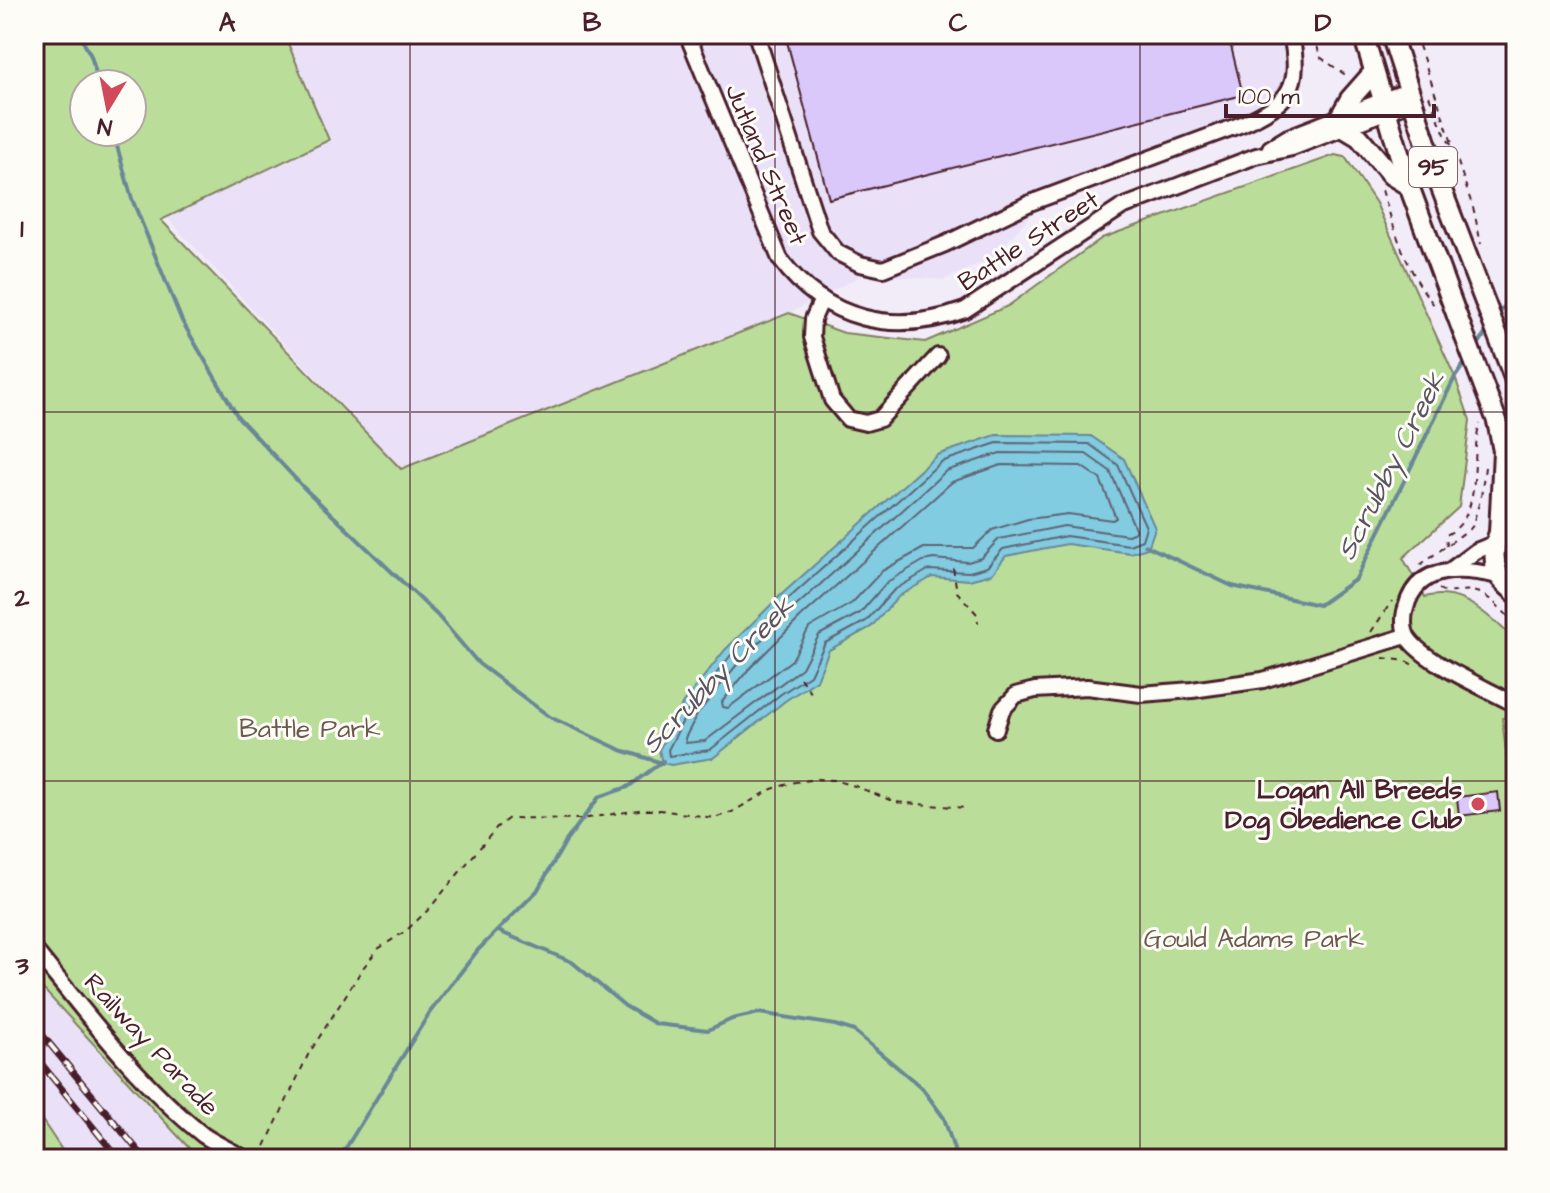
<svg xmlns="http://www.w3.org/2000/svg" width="1550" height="1193" viewBox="0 0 1550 1193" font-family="'Architects Daughter',sans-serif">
<rect width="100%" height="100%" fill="#f2ecf8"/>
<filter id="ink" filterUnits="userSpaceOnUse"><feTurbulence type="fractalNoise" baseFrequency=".0125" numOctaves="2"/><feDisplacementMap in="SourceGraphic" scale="16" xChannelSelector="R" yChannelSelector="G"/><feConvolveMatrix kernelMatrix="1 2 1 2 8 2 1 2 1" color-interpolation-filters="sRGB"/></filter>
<g filter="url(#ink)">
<!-- built -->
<g fill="#eae1f8">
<path d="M109 34H1284L1299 102 1038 206 994 257 944 280 865 274 789 313 401 469 168 219 132 106V84Z"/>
<path d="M34 979 38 985 199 1159H68L34 1108Z"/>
</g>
<!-- green -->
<g fill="#bade99" stroke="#827e62" stroke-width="2" fill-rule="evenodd">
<path d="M34 34H284L329 140 161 220 401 469 789 313 844 333 925 342 1008 306 1102 238 1335 155 1345 157 1376 203 1455 377 1470 420 1459 507 1403 558 1425 597C1463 587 1489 617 1516 640V715L1502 718 1513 814 1507 815 1516 857V1159H199L34 979ZM84 84H132V132H84Z"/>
<path d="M34 1108 68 1159H34Z"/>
</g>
<!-- water -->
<path fill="#81cce1" stroke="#6b8798" stroke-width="2" d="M996 435 1091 436 1124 459 1155 528 1148 548 1130 553 1067 544 1006 556 992 574 969 580 932 577 899 596 871 627 829 650 817 680 785 701 713 758 671 765 662 763 659 750 683 703 725 650 781 595 937 455Z"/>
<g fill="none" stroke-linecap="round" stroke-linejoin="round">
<!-- shore -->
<g stroke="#606474" stroke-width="2">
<path d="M997 443 1089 444 1118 465 1146 527 1142 540 1129 545 1066 536 1003 549 987 567 969 572 928 570 894 590 866 621 825 643 810 675 781 694 710 750 669 756 668 750 690 707 731 655 786 601 941 462Z"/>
<path d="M1000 453 1086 454 1110 471 1135 528V532L1128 535 1064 526 999 539 981 558 968 562 933 559 923 561 887 582 860 613 819 635 802 668 705 741 686 743 685 738 698 713 739 662 793 609 946 471Z"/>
<path d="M1001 465 1081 466 1100 479 1116 518 1112 520 1068 514 1028 519 992 530 973 548H924L882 571 852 603 809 628 792 660 728 708 723 707 722 702 748 670 801 617 952 482Z"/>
</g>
<!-- stream -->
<g stroke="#6b8798" stroke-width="4">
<path d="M79 34 91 56 99 84"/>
<path d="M113 132 132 199 182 321 238 417 305 489 437 615 479 664 550 717 621 750 662 763"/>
<path d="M1497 317 1516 290"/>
<path d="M1477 346 1490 327"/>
<path d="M1145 545 1232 586 1319 605 1356 579 1455 377 1467 360"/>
<path d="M498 931 572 962 625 1006 656 1024 708 1030 732 1019 759 1013 835 1025 854 1031 922 1088 944 1118 957 1159"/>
<path d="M339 1159 430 1012 478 950 537 891 566 841 599 797 628 787 663 761"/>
</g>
</g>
<!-- building -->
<g fill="#d9c8f9" stroke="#4a1f2b" stroke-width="2">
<path d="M785 34H1228L1243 95 829 199Z"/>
<path d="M1498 792 1500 811 1459 816 1457 797Z"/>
</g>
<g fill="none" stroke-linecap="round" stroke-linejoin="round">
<defs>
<g id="minor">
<path d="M687 34 780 259C826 321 894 336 965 310L1122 207 1256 156 1292 148 1411 102"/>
<path d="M756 34 820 231 838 253 860 264 883 269 945 244 1030 203 1242 124C1290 102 1302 88 1291 34"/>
<path d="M1270 148 1288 137 1407 91"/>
<path d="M822 299 813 319 812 337 832 400 848 419 866 423 880 419 938 356"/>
<path d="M1452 569 1476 551 1496 543"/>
<path d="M1498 576C1464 568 1417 563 1406 608 1403 617 1403 630 1408 638 1423 661 1481 686 1507 700"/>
<path d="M996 729 1002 710 1016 695 1035 690 1087 687 1141 694 1192 690 1263 680 1406 636"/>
<path d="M34 949C86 1013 138 1083 203 1135 216 1144 232 1151 246 1159"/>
</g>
<g id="major">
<path d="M1363 34 1409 186 1457 316"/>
<path d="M1391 34 1438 180 1516 383"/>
<path d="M1341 115 1350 99 1373 73"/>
<path d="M1344 128 1359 137 1391 175 1409 186"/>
<path d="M1497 421 1503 451 1499 533"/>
<path d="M1516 507C1499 522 1489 551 1498 574 1501 581 1510 588 1516 593"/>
</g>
</defs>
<!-- minor casing -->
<use href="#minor" stroke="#4a1f2b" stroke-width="20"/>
<!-- major casing -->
<use href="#major" stroke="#4a1f2b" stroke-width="24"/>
<!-- path -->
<g stroke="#4a1f2b" stroke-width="2" stroke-dasharray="6 6" stroke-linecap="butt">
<path d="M1314 34 1320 57 1347 76"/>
<path d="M1415 34 1452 143"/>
<path d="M1429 96 1447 139 1453 147 1474 211 1481 244"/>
<path d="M1382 190C1395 231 1407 273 1435 306"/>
<path d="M1447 546 1446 535C1485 517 1469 457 1480 424"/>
<path d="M1420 565 1472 527 1481 497 1485 467"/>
<path d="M953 568 957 592 977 614 978 623"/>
<path d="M1439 589C1451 597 1462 587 1476 592 1491 596 1505 614 1516 624"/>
<path d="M1371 632 1392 601"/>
<path d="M1383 658 1406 661 1415 666"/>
<path d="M800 678 812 694"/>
<path d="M260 1157 308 1055 363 968 378 949 407 930 429 909 497 827 509 818 581 819 639 810H660L714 818 732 812 772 789 795 782 818 779 834 780 855 786 895 802 967 808"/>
</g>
<!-- minor -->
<use href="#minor" stroke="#fdfcf7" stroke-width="14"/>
<!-- major -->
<use href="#major" stroke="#fdfcf7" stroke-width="18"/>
<defs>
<g id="rail">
<path d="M34 1025 145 1159"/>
<path d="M34 1055 119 1159"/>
</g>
</defs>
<!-- rail casing -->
<use href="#rail" stroke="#4a1f2b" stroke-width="7"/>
<!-- rail -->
<use href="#rail" stroke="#fdfcf7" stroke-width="4" stroke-dasharray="12" stroke-linecap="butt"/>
<defs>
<path id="major-bridge" d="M1457 316 1497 421"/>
</defs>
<!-- major-bridge casing -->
<use href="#major-bridge" stroke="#4a1f2b" stroke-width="24" stroke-linecap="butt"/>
<!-- major-bridge -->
<use href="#major-bridge" stroke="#fdfcf7" stroke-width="18"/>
</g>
</g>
<!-- grid -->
<path fill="none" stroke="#4a1f2b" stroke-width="2" stroke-opacity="0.55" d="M410 34V1159M775 34V1159M1140 34V1159M34 412H1516M34 781H1516"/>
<!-- markers -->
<circle fill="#d1495b" stroke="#fdfcf7" stroke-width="3" cx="1478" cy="804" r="8"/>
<g text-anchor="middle" stroke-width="6" stroke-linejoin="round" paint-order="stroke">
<!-- shield labels -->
<rect fill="#fdfcf7" stroke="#806168" stroke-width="2" x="1409" y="147" width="48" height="40" rx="6"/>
<g font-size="24" font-weight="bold" fill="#4a1f2b">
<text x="1433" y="175">95</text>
</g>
<!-- street labels -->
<g font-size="26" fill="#4a1f2b" stroke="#fdfcf7">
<text transform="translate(767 164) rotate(67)" y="9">Jutland Street</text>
<text transform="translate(1028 240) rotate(-33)" y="9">Battle Street</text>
<text transform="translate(152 1044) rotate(47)" y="9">Railway Parade</text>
</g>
<!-- park labels -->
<g font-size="26" fill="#6c584c" stroke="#fdfcf7">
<text x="310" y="737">Battle Park</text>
<text x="1254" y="947">Gould Adams Park</text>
</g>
<!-- poi labels -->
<g font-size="26" font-weight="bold" fill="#4a1f2b" stroke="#fdfcf7" text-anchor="end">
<text x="1462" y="798">Logan All Breeds<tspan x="1462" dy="30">Dog Obedience Club</tspan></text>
</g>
<!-- water labels -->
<g font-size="28" font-style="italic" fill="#5a5362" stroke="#fdfcf7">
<text transform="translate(1390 465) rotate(-63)" y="10">Scrubby Creek</text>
<text transform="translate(717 674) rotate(-46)" y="10">Scrubby Creek</text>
</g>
</g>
<!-- margin -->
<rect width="1550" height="1193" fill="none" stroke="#fdfcf7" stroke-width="88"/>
<!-- north arrow -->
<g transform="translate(108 108) rotate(190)"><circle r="38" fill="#fdfcf7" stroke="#b5a4a5" stroke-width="2"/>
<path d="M0-6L14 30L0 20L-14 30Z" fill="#d1495b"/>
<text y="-12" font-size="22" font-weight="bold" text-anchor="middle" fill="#4a1f2b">N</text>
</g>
<!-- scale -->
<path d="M1226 104v12h208v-12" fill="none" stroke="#4a1f2b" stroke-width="4"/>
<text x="1238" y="104" font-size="24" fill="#4a1f2b" stroke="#fdfcf7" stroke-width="6" paint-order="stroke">100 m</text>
<rect x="44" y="44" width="1462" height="1105" fill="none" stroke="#4a1f2b" stroke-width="3"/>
<g font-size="26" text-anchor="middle" font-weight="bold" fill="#4a1f2b">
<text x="227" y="31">A</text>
<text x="592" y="31">B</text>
<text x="958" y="31">C</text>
<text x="1323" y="31">D</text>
<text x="22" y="237">1</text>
<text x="22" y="606">2</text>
<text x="22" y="974">3</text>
</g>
</svg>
